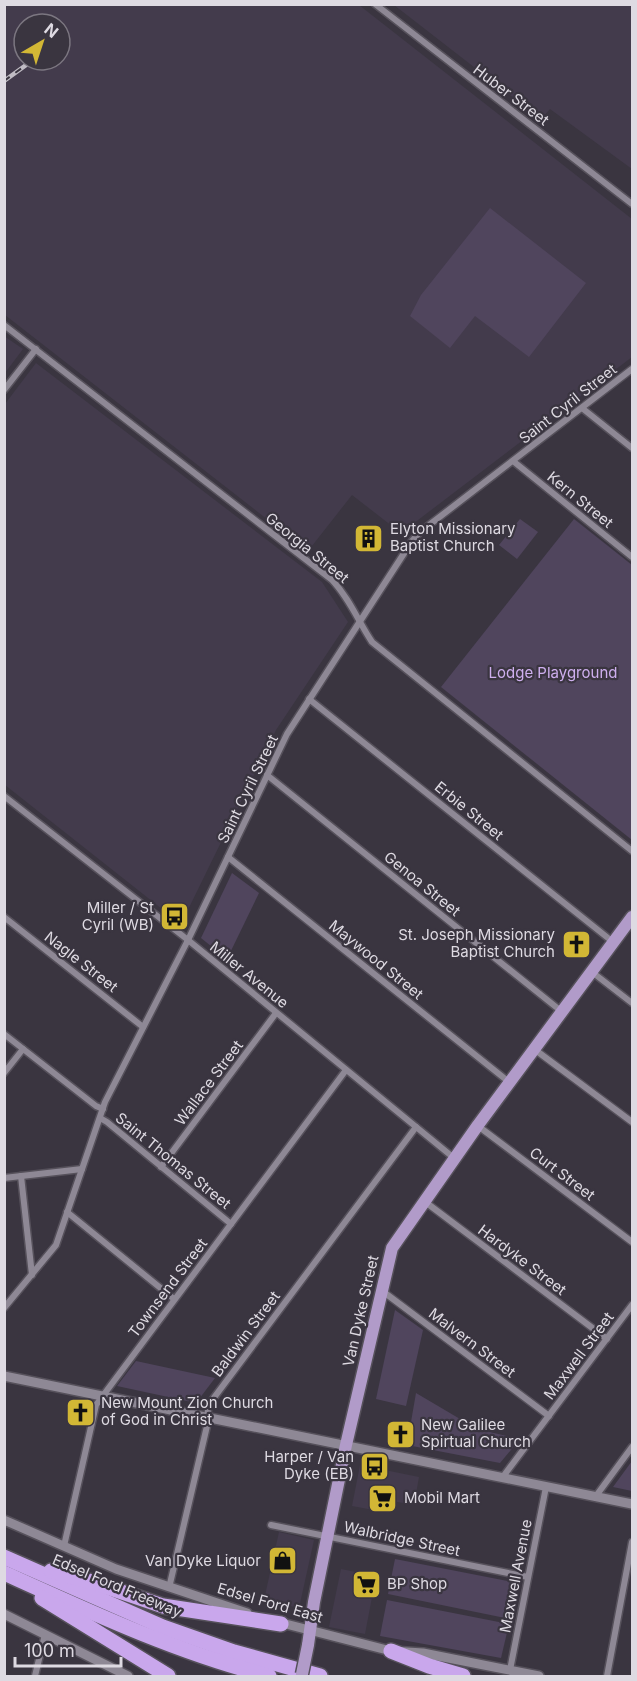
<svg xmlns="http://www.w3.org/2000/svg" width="637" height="1681" viewBox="0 0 637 1681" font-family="Inter,sans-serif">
<rect width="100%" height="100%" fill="#3a3540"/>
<!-- built -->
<g fill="#433b4c" fill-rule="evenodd">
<path d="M4 5H359L632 219V357L401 533 352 495 308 551 5 315ZM24 24H60V60H24Z"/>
<path d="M394 5H632V169L550 109 541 119Z"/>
<path d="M4 336 23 349 5 373H4Z"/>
<path d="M36 363 322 582 348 622 276 730 181 924 5 785V404Z"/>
<path d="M360 1465 419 1477 414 1505 392 1501 389 1513 352 1506Z"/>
<path d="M279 1532 314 1540 299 1608 264 1600Z"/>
<path d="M341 1569 376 1576 365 1634 329 1627Z"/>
</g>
<!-- green -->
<g fill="#50455d">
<path d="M490 208 586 283 529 357 475 316 450 348 410 316 421 295Z"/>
<path d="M520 519 538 532 517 559 499 545Z"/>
<path d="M574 519 632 565V840L441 687Z"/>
<path d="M232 873 259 893 227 959 201 938Z"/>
<path d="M395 1310 423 1330 406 1406 376 1399Z"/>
<path d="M136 1361 215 1378 196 1403 117 1386Z"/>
<path d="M416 1393 477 1429 520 1439 500 1463 407 1445Z"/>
<path d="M632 1461V1491L613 1487Z"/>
<path d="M395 1559 517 1583 510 1619 388 1594Z"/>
<path d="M387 1600 509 1624 501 1658 380 1636Z"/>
</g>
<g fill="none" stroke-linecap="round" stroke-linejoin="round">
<defs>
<g id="minor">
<path d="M375 4 632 204"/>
<path d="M4 325 332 580C350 599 358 621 372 642L632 851"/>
<path d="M4 390 36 349"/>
<path d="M582 408 632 448"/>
<path d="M513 461 632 557"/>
<path d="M309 699 613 942"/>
<path d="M267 775 561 1011"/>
<path d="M4 796 188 940 454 1158"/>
<path d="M228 857 509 1082"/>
<path d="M4 917 143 1027"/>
<path d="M592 972 632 1003"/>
<path d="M4 1034 96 1106 103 1109"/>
<path d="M534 1049 632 1122"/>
<path d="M4 1073 23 1049"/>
<path d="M100 1118 107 1122 231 1224"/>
<path d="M478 1126 632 1242"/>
<path d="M161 1167 276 1013"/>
<path d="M21 1176 32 1275"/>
<path d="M4 1178 82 1169"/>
<path d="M424 1201 607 1339"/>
<path d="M67 1212 174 1299"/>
<path d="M381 1290 549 1416"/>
<path d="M4 1308 56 1245 105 1102 188 940 287 734 412 541 420 532 632 369"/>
<path d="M502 1478 632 1305"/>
<path d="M596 1496 632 1447"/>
<path d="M271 1525 528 1577"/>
<path d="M64 1546 96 1405 346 1070"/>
<path d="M169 1588 207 1426 208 1408 210 1403 416 1127"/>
<path d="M510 1670 546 1487"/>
<path d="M35 1676 45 1634"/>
<path d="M607 1676 632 1542"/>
</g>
<g id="tertiary">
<path d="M4 1376 632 1504"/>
<path d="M4 1520 116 1569 247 1613"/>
<path d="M4 1614 128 1676"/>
<path d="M278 1622 391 1651 423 1653 539 1676"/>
</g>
<path id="primary" d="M308 1645 314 1602 346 1445 392 1248 478 1125 632 917"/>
<g id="motorway">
<path d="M4 1557 163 1627 234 1652 320 1676"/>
<path d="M51 1571 92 1582 163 1606 281 1624"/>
<path d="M4 1573C90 1612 178 1653 269 1676"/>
<path d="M42 1598 168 1676"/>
<path d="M391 1651 429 1666 463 1676"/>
</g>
</defs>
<!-- minor casing -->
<use href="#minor" stroke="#56515b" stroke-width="9"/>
<!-- tertiary casing -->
<use href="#tertiary" stroke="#56515b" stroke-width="12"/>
<!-- primary casing -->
<use href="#primary" stroke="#56515b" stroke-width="15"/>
<!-- motorway casing -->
<use href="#motorway" stroke="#56515b" stroke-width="18"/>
<!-- minor -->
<use href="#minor" stroke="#8e8895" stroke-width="6"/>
<!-- tertiary -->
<use href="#tertiary" stroke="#8e8895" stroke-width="9"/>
<!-- primary -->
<use href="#primary" stroke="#b19bc9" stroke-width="12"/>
<!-- motorway -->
<use href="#motorway" stroke="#c9a7ec" stroke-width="15"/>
<defs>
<g id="rail">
<path d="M60 28 62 26"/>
<path d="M4 81 33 60"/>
</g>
</defs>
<!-- rail casing -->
<use href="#rail" stroke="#c0bcc4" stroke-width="4.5"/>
<!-- rail -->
<use href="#rail" stroke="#3a3540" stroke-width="2" stroke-dasharray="7" stroke-linecap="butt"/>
<defs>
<path id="primary-bridge" d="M302 1674 308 1645"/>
</defs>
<!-- primary-bridge casing -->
<use href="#primary-bridge" stroke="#56515b" stroke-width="15" stroke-linecap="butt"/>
<!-- primary-bridge -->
<use href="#primary-bridge" stroke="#b19bc9" stroke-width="12"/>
</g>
<!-- icons -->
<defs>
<symbol id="building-square" viewBox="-11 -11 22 22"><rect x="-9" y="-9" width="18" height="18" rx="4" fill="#d2b735" stroke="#3a3540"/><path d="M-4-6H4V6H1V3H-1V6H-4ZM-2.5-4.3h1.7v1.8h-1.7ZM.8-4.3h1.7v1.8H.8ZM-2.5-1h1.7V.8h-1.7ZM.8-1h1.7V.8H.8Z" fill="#111"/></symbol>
<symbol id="bus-square" viewBox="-11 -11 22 22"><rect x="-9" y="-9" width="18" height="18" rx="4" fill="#d2b735" stroke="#3a3540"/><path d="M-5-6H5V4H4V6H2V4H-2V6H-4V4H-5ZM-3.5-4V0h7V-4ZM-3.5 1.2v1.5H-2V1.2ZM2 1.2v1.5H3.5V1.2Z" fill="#111"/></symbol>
<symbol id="church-square" viewBox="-11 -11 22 22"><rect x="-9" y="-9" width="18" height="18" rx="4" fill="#d2b735" stroke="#3a3540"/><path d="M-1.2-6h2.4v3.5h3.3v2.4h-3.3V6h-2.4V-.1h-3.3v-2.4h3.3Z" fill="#111"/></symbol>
<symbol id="supermarket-square" viewBox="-11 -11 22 22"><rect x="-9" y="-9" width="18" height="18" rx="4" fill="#d2b735" stroke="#3a3540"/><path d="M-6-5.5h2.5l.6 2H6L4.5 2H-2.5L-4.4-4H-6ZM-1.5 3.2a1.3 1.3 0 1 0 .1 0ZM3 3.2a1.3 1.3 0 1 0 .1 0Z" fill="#111"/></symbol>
<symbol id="shop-square" viewBox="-11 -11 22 22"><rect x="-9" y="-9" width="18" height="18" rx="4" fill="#d2b735" stroke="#3a3540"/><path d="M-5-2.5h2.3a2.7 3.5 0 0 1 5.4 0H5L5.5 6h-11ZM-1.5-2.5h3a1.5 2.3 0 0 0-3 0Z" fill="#111"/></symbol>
</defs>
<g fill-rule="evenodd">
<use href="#building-square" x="352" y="522" width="33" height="33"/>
<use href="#bus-square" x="158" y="900" width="33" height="33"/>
<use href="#church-square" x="560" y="928" width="33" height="33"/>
<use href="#church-square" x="64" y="1396" width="33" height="33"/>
<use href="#church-square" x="384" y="1418" width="33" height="33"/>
<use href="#bus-square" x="358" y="1450" width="33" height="33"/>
<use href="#supermarket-square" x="366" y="1482" width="33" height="33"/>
<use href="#shop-square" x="266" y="1544" width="33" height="33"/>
<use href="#supermarket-square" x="350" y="1568" width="33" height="33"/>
</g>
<g text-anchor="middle" stroke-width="4.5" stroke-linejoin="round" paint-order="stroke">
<!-- street labels -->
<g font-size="15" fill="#dedae2" stroke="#3a3540">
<text transform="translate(511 95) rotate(37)" y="5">Huber Street</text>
<text transform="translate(568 404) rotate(-38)" y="5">Saint Cyril Street</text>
<text transform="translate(580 500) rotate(39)" y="5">Kern Street</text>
<text transform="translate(307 548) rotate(39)" y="5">Georgia Street</text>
<text transform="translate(248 789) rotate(-64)" y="5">Saint Cyril Street</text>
<text transform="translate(469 811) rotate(39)" y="5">Erbie Street</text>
<text transform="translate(422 884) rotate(39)" y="5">Genoa Street</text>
<text transform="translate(376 960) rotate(39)" y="5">Maywood Street</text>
<text transform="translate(81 962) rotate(38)" y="5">Nagle Street</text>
<text transform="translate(249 975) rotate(39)" y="5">Miller Avenue</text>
<text transform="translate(209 1083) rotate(-53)" y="5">Wallace Street</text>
<text transform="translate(173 1161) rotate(39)" y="5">Saint Thomas Street</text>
<text transform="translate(562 1174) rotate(37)" y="5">Curt Street</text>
<text transform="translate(522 1260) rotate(37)" y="5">Hardyke Street</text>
<text transform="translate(168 1288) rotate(-53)" y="5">Townsend Street</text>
<text transform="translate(361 1311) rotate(-77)" y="5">Van Dyke Street</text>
<text transform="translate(246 1334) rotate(-53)" y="5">Baldwin Street</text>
<text transform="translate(472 1343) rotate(37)" y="5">Malvern Street</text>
<text transform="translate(579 1356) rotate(-53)" y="5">Maxwell Street</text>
<text transform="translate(402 1539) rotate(12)" y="5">Walbridge Street</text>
<text transform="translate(516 1576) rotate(-79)" y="5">Maxwell Avenue</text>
<text transform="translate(117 1586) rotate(23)" y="5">Edsel Ford Freeway</text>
<text transform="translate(270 1603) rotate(16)" y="5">Edsel Ford East</text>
</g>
<!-- poi labels -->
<g font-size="15" fill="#dedae2" stroke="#3a3540" text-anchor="start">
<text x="390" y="534">Elyton Missionary<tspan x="390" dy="17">Baptist Church</tspan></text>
<text x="154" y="913" text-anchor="end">Miller / St<tspan x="154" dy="17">Cyril (WB)</tspan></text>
<text x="555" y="940" text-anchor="end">St. Joseph Missionary<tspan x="555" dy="17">Baptist Church</tspan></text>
<text x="101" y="1408">New Mount Zion Church<tspan x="101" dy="17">of God in Christ</tspan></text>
<text x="421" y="1430">New Galilee<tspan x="421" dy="17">Spirtual Church</tspan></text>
<text x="354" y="1462" text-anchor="end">Harper / Van<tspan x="354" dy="17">Dyke (EB)</tspan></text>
<text x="404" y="1503">Mobil Mart</text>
<text x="261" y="1566" text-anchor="end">Van Dyke Liquor</text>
<text x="387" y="1589">BP Shop</text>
</g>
<!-- park labels -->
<g font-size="15" fill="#ceafee" stroke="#3a3540">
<text x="553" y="678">Lodge Playground</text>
</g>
</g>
<!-- border -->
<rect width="637" height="1681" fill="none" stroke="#dedae2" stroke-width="12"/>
<!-- north arrow -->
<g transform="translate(42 42) rotate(39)"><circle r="28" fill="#3a3540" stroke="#7c7781" stroke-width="1.5"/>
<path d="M0-4.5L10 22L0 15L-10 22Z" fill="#d2b735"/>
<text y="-9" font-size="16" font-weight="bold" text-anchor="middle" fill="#dedae2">N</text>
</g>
<!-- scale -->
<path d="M15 1657v9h106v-9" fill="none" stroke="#dedae2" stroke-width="3"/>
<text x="24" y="1657" font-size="18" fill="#dedae2" stroke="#3a3540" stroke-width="4.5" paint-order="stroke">100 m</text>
</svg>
